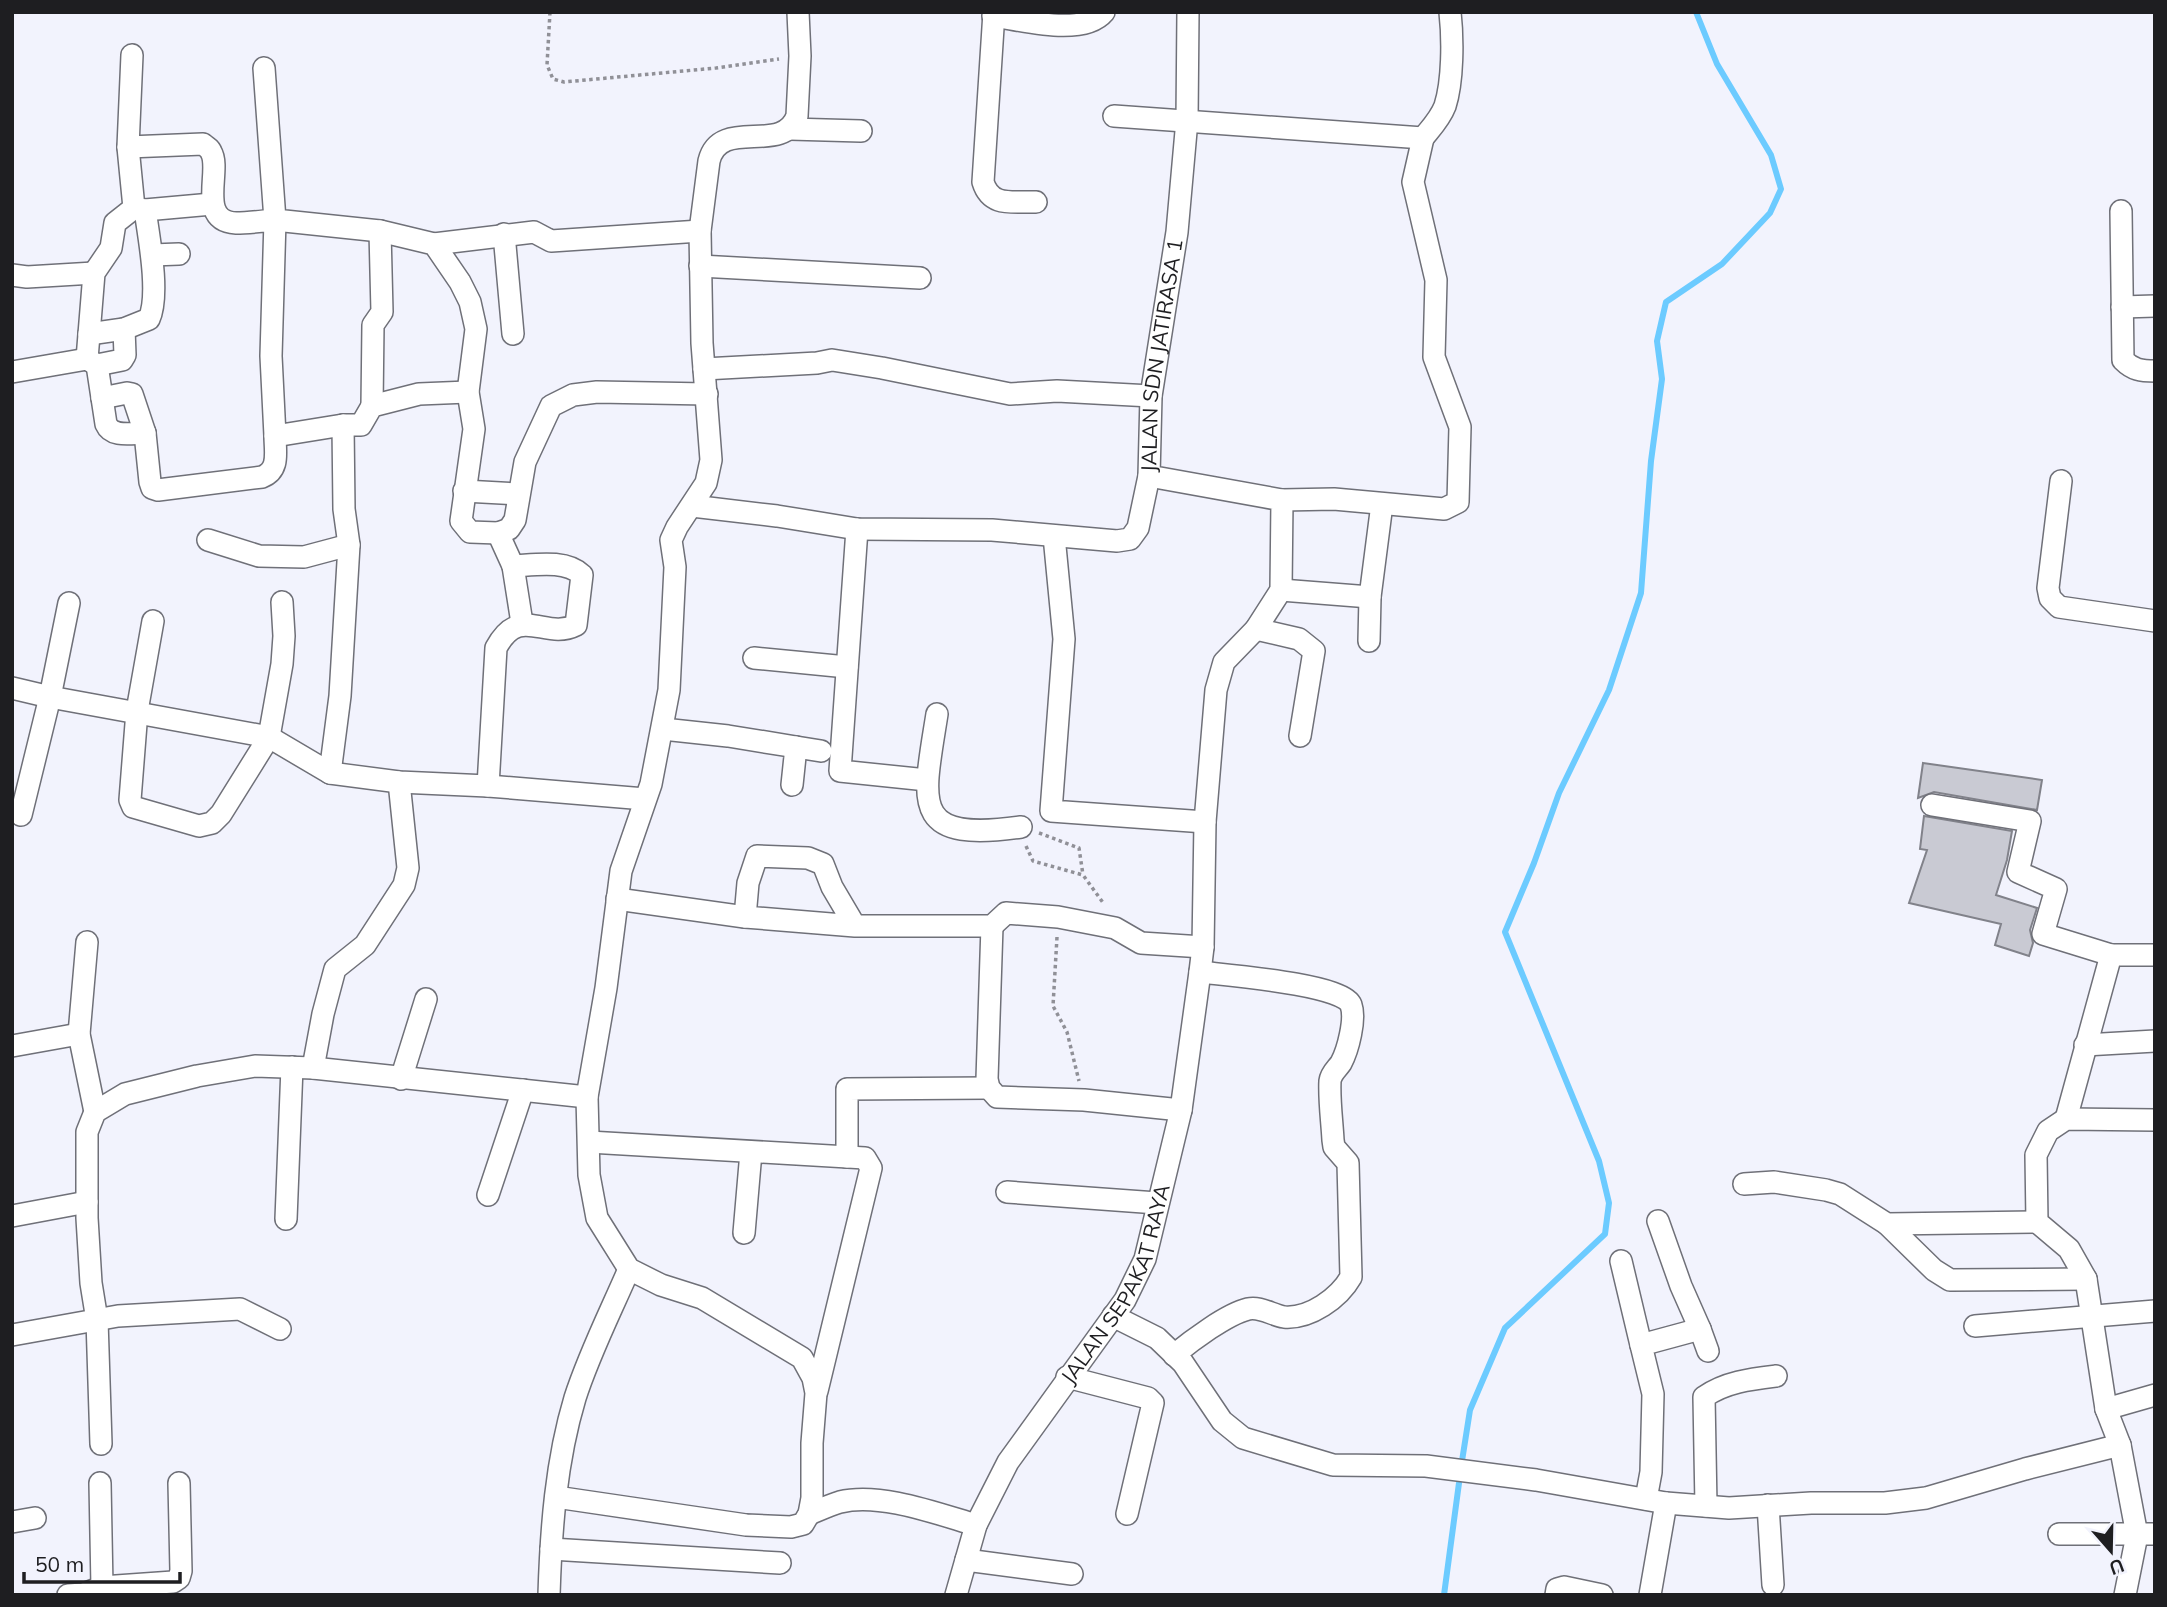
<svg xmlns="http://www.w3.org/2000/svg" width="2167" height="1607" viewBox="0 0 2167 1607" font-family="Mulish,sans-serif">
<rect width="100%" height="100%" fill="#f2f3fd"/>
<g fill="none" stroke-linecap="round" stroke-linejoin="round">
<!-- stream -->
<g stroke="#6ccbff" stroke-width="6">
<path d="M1462 1461 1470 1410 1505 1328 1605 1234 1609 1203 1599 1161 1505 932 1534 863 1559 793 1609 690 1641 593 1651 461 1662 379 1657 341 1666 302 1722 264 1770 213 1781 189 1771 155 1717 64 1696 12"/>
<path d="M1444 1595 1459 1483"/>
</g>
</g>
<!-- building -->
<g fill="#c9cad3" stroke="#81828a" stroke-width="2">
<path d="M1923 763 2042 780 2037 810 1934 792 1918 798Z"/>
<path d="M1924 816 2012 831 2007 860 1996 895 2037 908 2030 930 2033 943 2029 956 1995 945 2001 924 1909 903 1927 850 1920 849Z"/>
</g>
<g fill="none" stroke-linecap="round" stroke-linejoin="round">
<defs>
<g id="minor">
<path d="M994 12 983 182C991 208 1013 201 1036 202"/>
<path d="M993 16C1022 20 1083 37 1104 12"/>
<path d="M264 68 275 220 380 231 434 244 460 282 470 302 476 329 468 392 474 429 461 521 470 532 498 533"/>
<path d="M1114 116 1423 138C1431 128 1440 119 1445 106 1453 81 1453 39 1450 12"/>
<path d="M790 129 861 131"/>
<path d="M128 147 203 144C206 147 210 148 211 152 222 170 196 221 236 223 249 223 263 221 275 220L271 356 275 436 343 425 344 509 349 545 340 696 330 773"/>
<path d="M134 208 145 210 212 204"/>
<path d="M2121 211 2123 360C2133 370 2141 371 2155 371"/>
<path d="M504 234 513 334"/>
<path d="M434 244 534 232 551 241 700 231"/>
<path d="M152 255 179 254"/>
<path d="M700 266 920 278"/>
<path d="M12 275 27 277 94 273"/>
<path d="M2122 307 2155 306"/>
<path d="M89 334 124 329 149 319C160 295 149 238 145 210"/>
<path d="M87 359 94 273 111 248 115 223 134 208 128 147 132 55"/>
<path d="M97 365 106 424C112 438 132 433 145 433"/>
<path d="M704 369 817 363 832 360 882 368 1010 394 1057 391 1151 396"/>
<path d="M12 372 87 359 97 365 122 360 125 355 124 329"/>
<path d="M102 398 127 393 132 394 145 433 150 482 152 488 158 490 262 477C280 470 275 452 275 436"/>
<path d="M372 406 373 325 382 312 380 231"/>
<path d="M343 425H361L372 406 419 394 468 392"/>
<path d="M2061 481 2048 588 2050 598 2059 607 2155 621"/>
<path d="M464 491 519 494"/>
<path d="M1282 500 1334 499 1444 509 1458 502 1460 427 1434 357 1436 280 1413 182 1423 138"/>
<path d="M692 506 777 516 857 529 992 530 1117 541 1130 539 1138 528 1149 476"/>
<path d="M857 529 840 771 927 780"/>
<path d="M1054 536 1064 639 1051 811 1205 822"/>
<path d="M208 540 259 556 304 557 349 545"/>
<path d="M513 566 522 623"/>
<path d="M1281 590 1370 597"/>
<path d="M153 621 137 711 130 800 133 807 199 826 212 823 221 814 269 737 282 664 284 636 282 602"/>
<path d="M1256 629 1299 639 1314 651 1300 736"/>
<path d="M1369 641 1370 597 1382 504"/>
<path d="M754 658 847 667"/>
<path d="M12 688 50 697 269 737 330 773 399 782 488 786 645 799"/>
<path d="M937 714C923 803 909 843 1021 827"/>
<path d="M663 729 728 736 796 747 792 785"/>
<path d="M796 747 821 751"/>
<path d="M488 786 496 648C520 603 545 641 576 625L582 575C566 559 534 565 513 566L498 533 509 529 515 520 525 462 551 406 573 395 597 392 707 394"/>
<path d="M1932 805 2030 821 2018 872 2056 889 2043 934 2111 955"/>
<path d="M21 815 50 697 69 603"/>
<path d="M617 899 745 917"/>
<path d="M855 926 832 887 823 864 808 858 757 856 748 883 745 917 855 926H992L1006 913 1058 917 1115 928 1141 943 1203 947"/>
<path d="M992 926 987 1079 989 1088 997 1097 1084 1100 1181 1110"/>
<path d="M87 942 79 1034 95 1112"/>
<path d="M2085 1045 2155 1041"/>
<path d="M12 1046 79 1034"/>
<path d="M313 1068 323 1014 335 969 365 945 404 885 408 868 399 782"/>
<path d="M401 1079 426 999"/>
<path d="M2066 1119 2111 955H2155"/>
<path d="M589 1142 865 1158 871 1168 817 1391"/>
<path d="M847 1157V1089L989 1088"/>
<path d="M1744 1184 1774 1182 1826 1190 1840 1194 1887 1224 2037 1222"/>
<path d="M1007 1192 1157 1203"/>
<path d="M488 1195 523 1090"/>
<path d="M12 1216 87 1202"/>
<path d="M286 1219 292 1067"/>
<path d="M1887 1224 1934 1270 1950 1280 2086 1279"/>
<path d="M744 1233 751 1152"/>
<path d="M1621 1261 1641 1345"/>
<path d="M1113 1316 1157 1338 1183 1363 1222 1421 1243 1438 1333 1465 1426 1466 1536 1480 1666 1503 1729 1508 1811 1503H1885L1926 1498 2025 1469 2120 1445"/>
<path d="M1975 1326 2155 1311"/>
<path d="M1700 1329 1708 1351"/>
<path d="M12 1335 118 1316 240 1309 280 1329"/>
<path d="M1174 1355C1191 1341 1227 1314 1248 1309 1260 1306 1272 1315 1284 1317 1310 1319 1339 1298 1351 1277L1348 1163 1334 1147 1333 1140C1332 1121 1329 1100 1330 1081 1331 1073 1337 1069 1341 1063 1348 1050 1356 1019 1351 1005 1344 984 1224 975 1200 972"/>
<path d="M1067 1377 1148 1398 1153 1403 1127 1514"/>
<path d="M2106 1409 2155 1395"/>
<path d="M101 1444 97 1320 91 1283 87 1218V1132L95 1112 125 1094 197 1076 255 1066 313 1068 587 1097"/>
<path d="M100 1483 102 1587"/>
<path d="M556 1497 746 1525 791 1527 803 1524 809 1514 812 1498V1443L816 1393 813 1378 802 1358 702 1298 661 1285 629 1269 597 1218 589 1175 587 1097 606 988 621 871 651 784 669 690 675 567 671 540 677 527 706 483 711 460 702 343 700 231 709 161C720 116 783 156 797 116L800 56 798 12"/>
<path d="M1646 1499 1651 1472 1653 1394 1641 1345 1700 1329 1681 1286 1658 1221"/>
<path d="M1768 1505 1773 1585"/>
<path d="M1706 1506 1704 1397C1725 1382 1751 1379 1776 1376"/>
<path d="M809 1514C819 1510 830 1505 840 1502 880 1492 938 1514 976 1525"/>
<path d="M12 1522 35 1518"/>
<path d="M2059 1534H2155"/>
<path d="M551 1549 780 1563"/>
<path d="M966 1560 1072 1574"/>
<path d="M68 1595 83 1594 102 1587 173 1582 179 1578 181 1571 179 1483"/>
<path d="M549 1595C551 1529 556 1461 575 1398 589 1354 611 1311 629 1269"/>
<path id="s1" d="M956 1595 976 1525 1008 1462 1125 1300 1145 1259 1181 1110 1200 972 1203 947 1205 822 1216 690 1224 662 1256 629 1281 590 1282 500 1149 476 1151 396 1177 232 1187 120 1188 12"/>
<path d="M1556 1595 1557 1589 1564 1587 1602 1595"/>
<path d="M1650 1595 1666 1503"/>
<path d="M2125 1595 2137 1535 2120 1445 2106 1409 2086 1279 2069 1249 2037 1222 2036 1155 2048 1131 2066 1119 2155 1120"/>
</g>
</defs>
<!-- minor casing -->
<use href="#minor" stroke="#6f7078" stroke-width="24"/>
<!-- path -->
<g stroke="#909097" stroke-width="3.5" stroke-dasharray="3.5 3.5" stroke-linecap="butt">
<path d="M550 12 547 65 553 79 564 82 716 68 779 59"/>
<path d="M1039 833 1079 848 1083 875"/>
<path d="M1026 846 1033 861 1083 875 1104 904"/>
<path d="M1057 937 1053 1006 1067 1032 1079 1081"/>
</g>
<!-- minor -->
<use href="#minor" stroke="#fff" stroke-width="21"/>
</g>
<g text-anchor="middle" stroke-width="7" stroke-linejoin="round" paint-order="stroke">
<!-- street labels -->
<g font-size="21" fill="#1e1e21" stroke="#f2f3fd">
<text dy="7" stroke="none"><textPath href="#s1" startOffset="1432">JALAN SDN JATIRASA 1</textPath></text>
<text dy="7" stroke="none"><textPath href="#s1" startOffset="354">JALAN SEPAKAT RAYA</textPath></text>
</g>
</g>
<!-- border -->
<rect width="2167" height="1607" fill="none" stroke="#1e1e21" stroke-width="28"/>
<!-- north arrow -->
<g transform="translate(2111 1551) rotate(160)" stroke="#f2f3fd" stroke-width="5" paint-order="stroke">
<path d="M0-5L12 26L0 18L-12 26Z" fill="#1e1e21"/>
<text y="-10" font-size="19" font-weight="bold" text-anchor="middle" fill="#1e1e21">U</text>
</g>
<!-- scale -->
<path d="M24 1572v10h156v-10" fill="none" stroke="#1e1e21" stroke-width="3.5"/>
<text x="35" y="1572" font-size="21" fill="#1e1e21" stroke="#f2f3fd" stroke-width="5" paint-order="stroke">50 m</text>
</svg>
